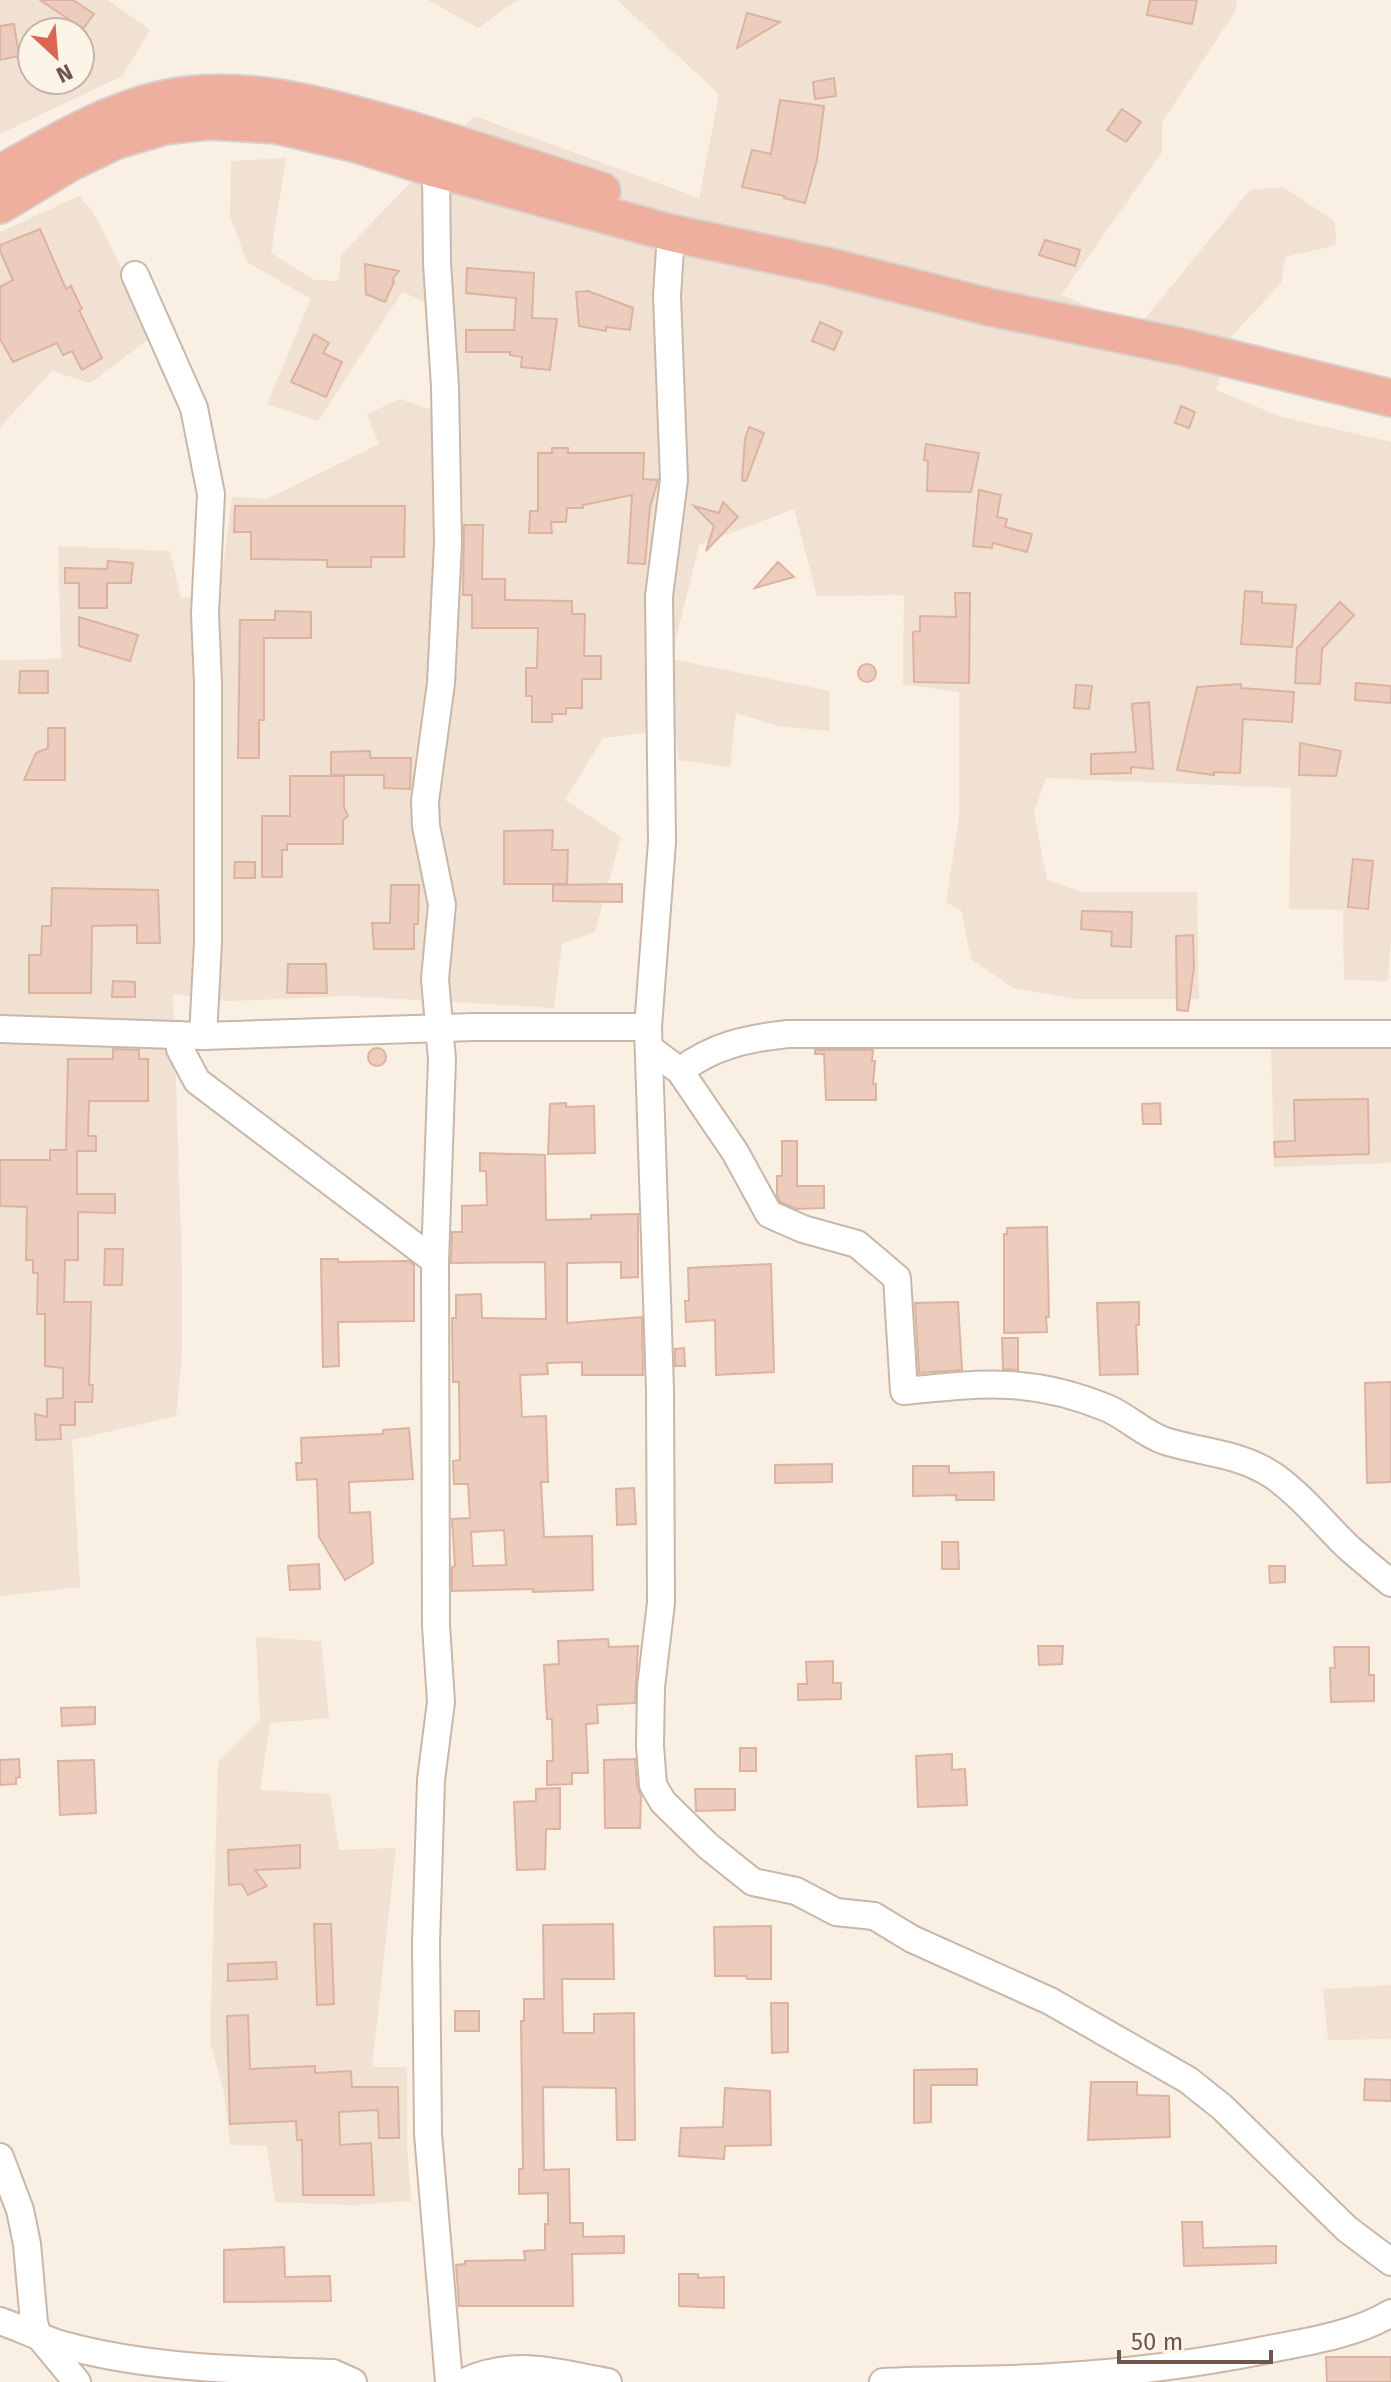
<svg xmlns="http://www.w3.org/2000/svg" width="1391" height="2382" viewBox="0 0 1391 2382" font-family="'Fira Sans',sans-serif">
<rect width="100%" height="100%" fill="#faefe3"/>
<!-- residential -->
<g fill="#f0e1d2" fill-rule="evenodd">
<path d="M0 0H108L150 30 122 76 0 134ZM32 32H80V80H32Z"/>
<path d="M428 0H518L478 28Z"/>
<path d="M617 0H1237L1235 12 1162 122V152L1061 295 1139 326 1250 190 1283 187 1335 221 1336 245 1285 257 1281 283 1230 338 1216 390 1282 417 1391 442V938L1388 981 1344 980 1343 910 1289 909 1291 788 1046 778 1034 812 1047 880 1083 892H1197L1199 999H1074L1013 988 971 959 961 910 946 902 959 818V692L903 684 904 595 817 596 794 509 699 545 671 659 830 691 829 731 778 726 736 713 730 767 679 760 674 729 603 738 565 800 621 837 595 932 562 944 554 1008 349 996 231 1001 173 994 182 1265V1354L176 1416 72 1440 80 1587 0 1596V660L61 659 58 546 170 551 181 598 219 596 232 497 267 499 379 444 367 414 400 399 450 416 444 309 402 292 318 421 267 404 311 299 247 262 230 216 231 161 286 158 271 253 314 280 339 281 341 255 474 116 699 198 719 94Z"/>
<path d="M79 196 93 212 155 334 90 383 52 371 0 427V232Z"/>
<path d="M1391 1042V1163L1274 1167 1271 1044Z"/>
<path d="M256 1637 321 1641 329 1718 270 1723 260 1790 330 1794 339 1850 396 1848 372 2067H407V2145L411 2201 354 2205 275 2202 267 2146 230 2145 224 2092 210 2042 218 1762 260 1720Z"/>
<path d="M1391 1985V2039L1328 2040 1323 1989Z"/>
</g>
<!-- building -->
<g fill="#eccdbd" stroke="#ddb39f" stroke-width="2" fill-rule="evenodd">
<path d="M40 0H73L94 14 83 29Z"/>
<path d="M1150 0H1197L1192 24 1147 15Z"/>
<path d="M747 13 780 22 737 48Z"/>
<path d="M14 24 19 56 0 60V26Z"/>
<path d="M834 78 836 96 815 99 813 82Z"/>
<path d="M780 100 824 106 817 160 805 203 784 198 785 196 742 187 752 150 771 154Z"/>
<path d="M1122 109 1141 122 1126 142 1107 130Z"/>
<path d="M40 229 66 289 71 286 82 309 79 310 102 358 82 370 72 351 63 355 57 343 13 362 0 339V287L13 280 0 251V245Z"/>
<path d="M1045 240 1080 250 1075 266 1039 255Z"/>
<path d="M365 264 399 271 392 280 394 282 385 302 366 294Z"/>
<path d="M467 268 534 273 532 318 557 319 550 370 521 367 522 357 510 355V352H466V330H514L516 298 466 293Z"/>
<path d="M588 291 633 308 630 330 606 327V331L579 326 576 292Z"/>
<path d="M820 322 842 332 834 350 812 341Z"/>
<path d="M314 334 329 343 323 353 342 362 326 397 291 382Z"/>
<path d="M1181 406 1195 412 1189 428 1175 423Z"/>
<path d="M749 427 764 433 746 481 742 480 745 439Z"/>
<path d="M926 444 979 453 971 492 927 491 928 461 924 460Z"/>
<path d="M552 448H568V453H644L643 479 658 480 650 507 645 564 628 563 632 495 583 505V508H567L566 522H551L552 533H529L530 511H538V453H552Z"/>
<path d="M979 490 1001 495 997 517 1007 519 1005 527 1032 534 1027 552 993 543 992 548 973 546Z"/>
<path d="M723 502 738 517 706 551 714 526 694 506 719 513Z"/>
<path d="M235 506H405L404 557H371V567H327V560L251 559V532H234Z"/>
<path d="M464 525H483L482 579H505V600L572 601V614H585L584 656H601V679H582V708H566V714H552V722H532V696H526V668H537L538 628H472V595H463Z"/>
<path d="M108 561 133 563 131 583H107V608H79V583H65V568L107 569Z"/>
<path d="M778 562 794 577 755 588Z"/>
<path d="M1245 591 1262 592V603L1296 605 1292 647 1241 644Z"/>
<path d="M955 593H970L969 683 914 682 913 632 920 631V616L956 617Z"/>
<path d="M1340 602 1354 615 1322 649 1320 684 1295 683 1297 648Z"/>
<path d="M275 611 311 612V638H264V720H259V758H238L240 620H275Z"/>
<path d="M79 617 138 635 130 661 79 646Z"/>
<circle cx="867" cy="673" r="9"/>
<path d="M20 671H48V693H19Z"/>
<path d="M1356 683 1391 686V703L1355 700Z"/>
<path d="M1241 684V688L1294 692 1292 722 1243 719 1240 773 1214 772V775L1177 770 1197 687Z"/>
<path d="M1076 685 1092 686 1089 709 1074 708Z"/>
<path d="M1149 702 1153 769 1131 767V773L1091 774V754L1136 752 1132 704Z"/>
<path d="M48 728H65V780H24L36 753 48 748Z"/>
<path d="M1300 743 1341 751 1336 776 1299 775Z"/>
<path d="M370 751V758H411L410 789 384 788V775H331V752Z"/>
<path d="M290 776H344V807L348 816 343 820V844H287V850H282V877H262V816H290Z"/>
<path d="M553 830 552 850H568L567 884H504V831Z"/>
<path d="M1353 859 1373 861 1368 909 1348 907Z"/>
<path d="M235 862H255V878H234Z"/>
<path d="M622 884V902L553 901V885Z"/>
<path d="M391 885H419L418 924H414V949H374L372 923H390Z"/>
<path d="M52 888 158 890 160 943H137V925L92 926 91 993H29V955H41L42 926H51Z"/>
<path d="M1082 911 1132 912 1131 947 1111 946 1112 932 1081 929Z"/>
<path d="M1193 935 1194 968 1188 1011 1177 1010 1176 936Z"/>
<path d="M288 964H326L327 993H287Z"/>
<path d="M113 981 135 982V997H112Z"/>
<circle cx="377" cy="1057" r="9"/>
<path d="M113 1049 139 1050V1059H148V1101H89L88 1136H96V1151H77V1194H115V1213L78 1212V1260H65L64 1302H91L89 1385H93L92 1402H75V1425H60L61 1439 36 1440 35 1414 47 1417V1399L63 1398V1368L45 1366V1314H37L38 1273H33V1260H26L27 1207 0 1206V1160H50V1150H66L68 1059H113Z"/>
<path d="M815 1050H873L872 1061H875L873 1084H876V1100H826L824 1054H815Z"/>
<path d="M1368 1099 1369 1154 1275 1157 1274 1142 1295 1141 1294 1100Z"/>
<path d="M566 1103V1107L594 1106 595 1153 548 1154 550 1104Z"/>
<path d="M1160 1103 1161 1124H1143L1142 1104Z"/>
<path d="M782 1141H797V1186H824V1208L797 1209 780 1202 777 1195V1176H782Z"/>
<path d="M480 1153 545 1155 546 1220 591 1219V1215L638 1214V1277L621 1278V1262L567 1263V1323L642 1317 643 1375H582V1362L547 1363 548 1374 520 1375 522 1417 546 1416 548 1482H541L544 1537 592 1536 593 1590 533 1592V1589L452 1591V1567L455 1566 452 1519 470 1518 468 1484H454L453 1461 460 1460 459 1382H453L452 1318H456V1295L481 1294 482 1318 546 1319 545 1262 451 1263 452 1232H462V1206L487 1205 486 1171H480ZM504 1530 506 1565 473 1566 471 1532Z"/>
<path d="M1047 1227 1049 1317H1046L1047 1332 1004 1333V1234H1007V1228Z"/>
<path d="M105 1249H123L122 1285H104Z"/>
<path d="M321 1259H338V1262L409 1261 414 1265V1321L338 1322 339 1366 323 1367Z"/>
<path d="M771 1264 774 1372 716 1375 715 1320 686 1322 685 1301H689L688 1268Z"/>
<path d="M958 1302 962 1370 919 1373 915 1303Z"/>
<path d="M1139 1302V1325H1136L1138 1374 1100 1375 1097 1303Z"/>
<path d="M1002 1338H1018V1370L1003 1369Z"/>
<path d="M684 1348 685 1366H675V1349Z"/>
<path d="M1391 1382V1482L1367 1483 1365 1383Z"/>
<path d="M409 1428 413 1479 349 1482 350 1513 370 1512 373 1563 345 1580 319 1537 317 1479 297 1480 296 1463H302L301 1438 383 1434V1430Z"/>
<path d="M832 1464V1482L775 1483V1465Z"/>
<path d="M913 1466H949V1473L994 1472V1500H956V1495L913 1496Z"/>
<path d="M634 1488 636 1524 617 1525 616 1489Z"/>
<path d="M942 1542H958L959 1569H942Z"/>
<path d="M319 1564 320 1589 290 1590 288 1566Z"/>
<path d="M1269 1566H1285V1582L1270 1583Z"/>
<path d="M608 1639 609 1647 638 1646 635 1703 597 1705 598 1723 586 1724 588 1773H572V1784L547 1785V1761H553L552 1719H547L544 1665 559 1664 558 1641Z"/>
<path d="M1038 1646H1063L1062 1664 1039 1665Z"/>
<path d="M1334 1647H1369V1675H1374V1701L1331 1702 1330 1668H1335Z"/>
<path d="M833 1661V1683H841V1699L798 1700V1684H807L806 1662Z"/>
<path d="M95 1707V1724L62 1726 61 1708Z"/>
<rect x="740" y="1748" width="16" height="23"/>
<path d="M952 1754V1770L965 1769 967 1805 918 1807 916 1756Z"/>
<path d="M19 1759 20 1777 16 1778V1784L0 1785V1760Z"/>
<path d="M635 1759 637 1786 641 1796 640 1828H605L604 1760Z"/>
<path d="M94 1760 96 1813 60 1815 58 1761Z"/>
<path d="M560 1788V1829H546L545 1869 517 1870 514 1802 536 1801V1789Z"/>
<path d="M695 1789H735V1810L696 1811Z"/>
<path d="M300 1845V1868L255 1870 267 1886 248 1895 242 1884 229 1885 228 1850Z"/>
<path d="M314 1924H331L334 2004 317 2005Z"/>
<path d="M613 1924 614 1979H562L563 2033H594V2014L634 2013 635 2140H617L616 2088 543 2087 544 2170 569 2169 570 2223H583V2237L624 2236V2253L572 2254 573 2306H459L456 2265 465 2264V2261L525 2260 524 2251 545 2250V2224H548V2193L519 2194V2169H523L521 2021H524V1999H544L543 1925Z"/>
<path d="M771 1926V1979H747L746 1976H715L714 1927Z"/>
<path d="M276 1962 277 1979 228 1981V1964Z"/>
<path d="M771 2003H788V2052L772 2053Z"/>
<rect x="455" y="2011" width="24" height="20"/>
<path d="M248 2015 250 2069 315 2066V2073L351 2071 352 2087H398L399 2138H379L378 2110 339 2112 340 2145 371 2143 374 2195H303L302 2140H297L296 2121 230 2124 227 2016Z"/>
<path d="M977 2069V2085H931V2122L914 2123V2070Z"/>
<path d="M1365 2079 1391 2080V2101L1364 2100Z"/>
<path d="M1091 2082H1137V2095L1169 2096 1170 2137 1088 2140Z"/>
<path d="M725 2088 770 2091 771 2145 725 2146 724 2159 679 2156 681 2128 723 2127Z"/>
<path d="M1182 2222H1202L1203 2248 1276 2246V2263L1184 2266Z"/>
<path d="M284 2247 285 2277 330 2276 331 2301 224 2302V2250Z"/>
<path d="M679 2274H698V2278L724 2277V2308L679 2306Z"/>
<path d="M1326 2357H1391V2382H1327Z"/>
</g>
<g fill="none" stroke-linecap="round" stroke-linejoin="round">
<defs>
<g id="minor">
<path d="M436 169 437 263 445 387 448 543 441 683 425 801 426 826 442 905 435 979 442 1059 435 1261 436 1625 441 1702 431 1780 426 1944 428 2134 449 2382"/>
<path d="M671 233 667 296 674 480 659 596 662 842 648 1027 660 1390 661 1603 651 1687 650 1746 653 1785 663 1802 708 1846 753 1882 796 1891 836 1912 874 1916 912 1939 1050 2001 1188 2080 1222 2107 1347 2229 1391 2262"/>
<path d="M135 275 194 408 211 494 205 614 208 683V942L203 1036"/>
<path d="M0 1029 203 1036 474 1027H648"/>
<path d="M178 1035 180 1049 197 1081 435 1261"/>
<path d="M649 1048 680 1071 735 1152 769 1214 803 1229 857 1244 897 1278 904 1391C982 1383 1032 1377 1107 1408 1128 1417 1144 1434 1165 1441 1203 1453 1240 1453 1274 1476 1303 1497 1324 1524 1349 1548 1363 1560 1377 1572 1391 1583"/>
<path d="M680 1071C712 1046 748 1038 788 1034H1391"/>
<path d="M0 2157 20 2210 27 2244 34 2323 38 2335 77 2382"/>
<path d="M0 2321C21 2328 42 2339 63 2345 150 2369 244 2370 333 2373L353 2382"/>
<path d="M464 2382C515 2358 556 2373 608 2382"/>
<path d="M883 2382C939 2379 996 2381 1053 2377 1127 2373 1202 2363 1275 2348 1313 2341 1358 2333 1391 2313"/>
</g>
<g id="highway">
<path d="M0 174C51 145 102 114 159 100 237 81 319 105 393 125 463 145 532 169 602 191"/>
<path d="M0 205 71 162 117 140 165 126 209 121 276 125 353 143 436 169 671 233 831 267 989 307 1182 347 1391 398"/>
</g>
</defs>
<!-- minor casing -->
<use href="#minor" stroke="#c9b7aa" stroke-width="30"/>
<!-- highway casing -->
<use href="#highway" stroke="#d7d0cd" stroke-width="40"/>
<!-- minor -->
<use href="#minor" stroke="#fff" stroke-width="26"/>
<!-- highway -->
<use href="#highway" stroke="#eeaf9f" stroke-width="36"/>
</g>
<!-- north arrow -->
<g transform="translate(56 56) rotate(154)"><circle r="38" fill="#fdf4e8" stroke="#c4b5a9" stroke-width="2"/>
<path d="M0-6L14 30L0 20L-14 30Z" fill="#d96853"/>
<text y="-12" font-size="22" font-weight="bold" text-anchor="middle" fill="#6f564b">N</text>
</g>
<!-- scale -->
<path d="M1119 2350v12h152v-12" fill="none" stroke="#6f564b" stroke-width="4"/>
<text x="1131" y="2350" font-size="24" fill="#6f564b" stroke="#fdf4e8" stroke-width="6" paint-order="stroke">50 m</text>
</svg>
